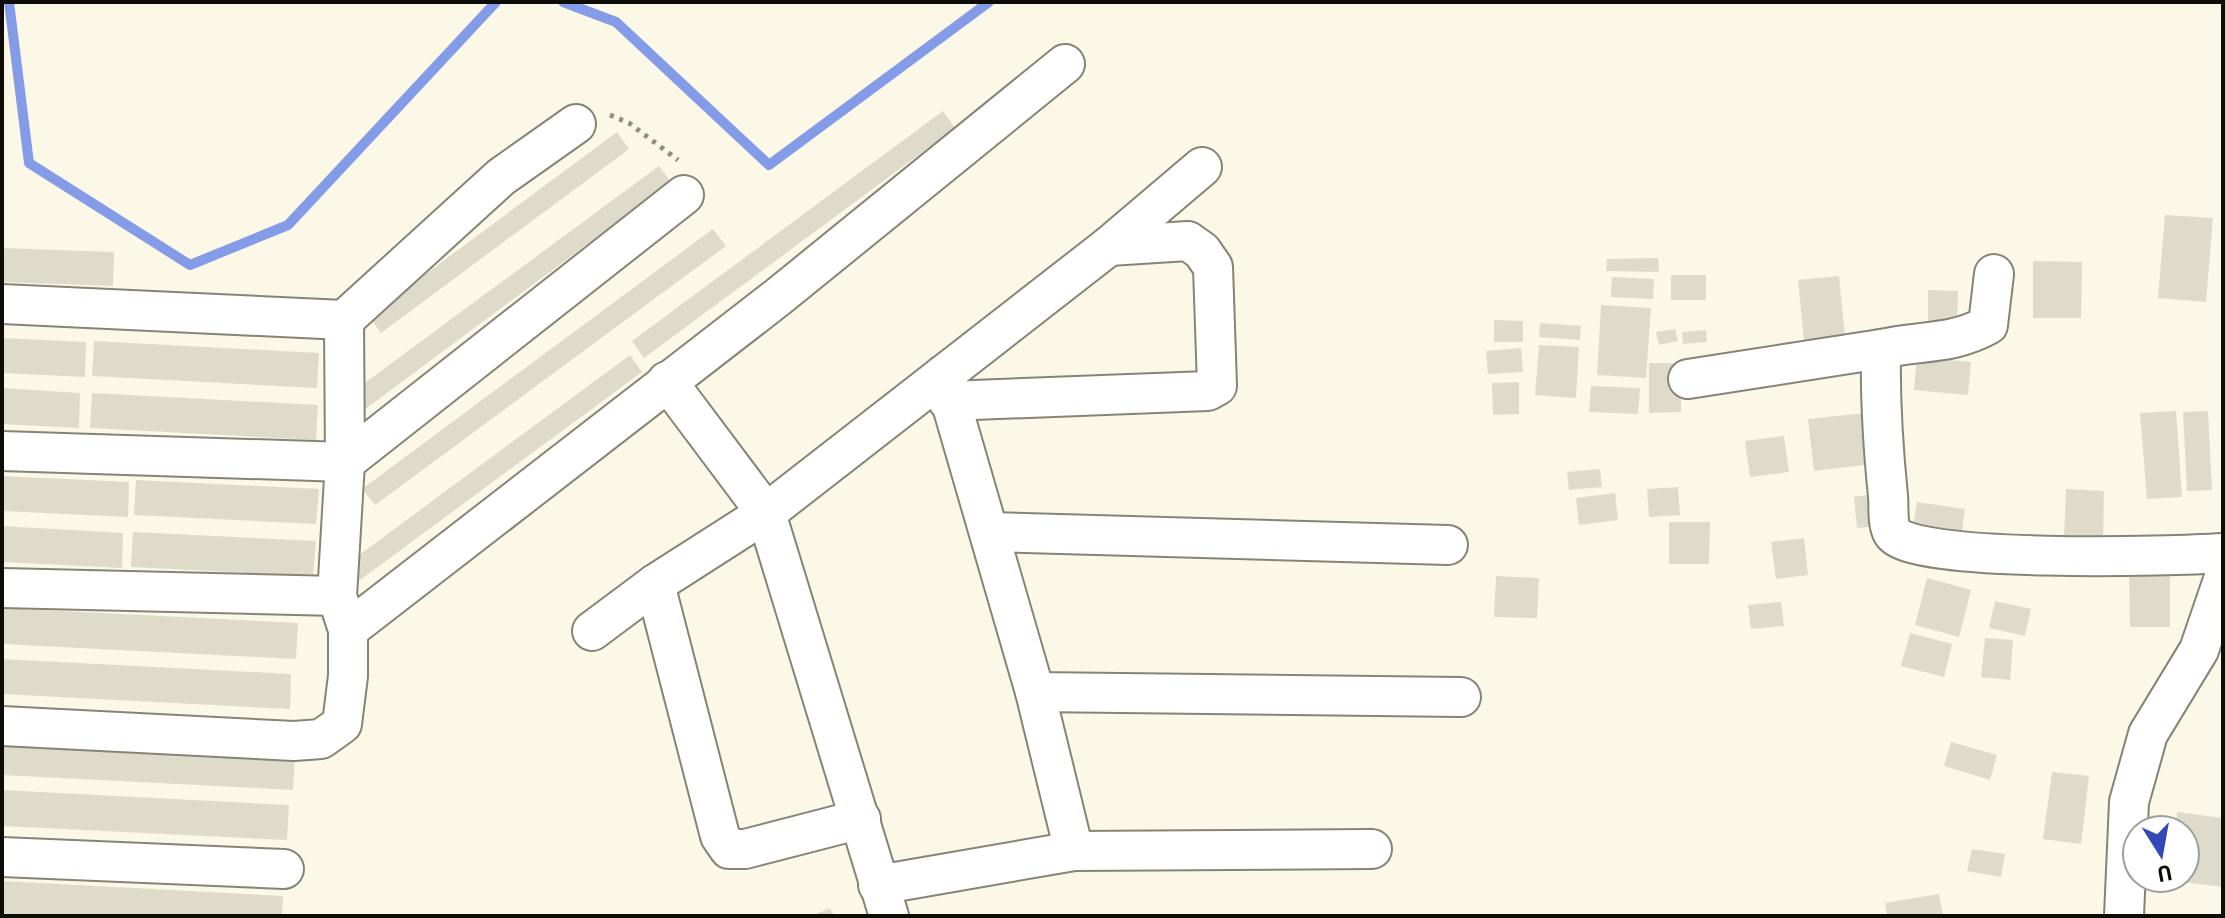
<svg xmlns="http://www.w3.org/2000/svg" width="2225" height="918" viewBox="0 0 2225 918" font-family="Barlow,sans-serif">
<rect width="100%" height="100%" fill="#fcf8e8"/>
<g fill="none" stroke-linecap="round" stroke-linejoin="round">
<!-- stream -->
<g stroke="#849ce7" stroke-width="10">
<path d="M9 2 29 163 190 265 288 225 496 2"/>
<path d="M563 2 616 22 769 165 989 2"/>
</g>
</g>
<!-- building -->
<g fill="#dfdbcb">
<path d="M943 111 955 128 644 358 632 341Z"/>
<path d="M617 132 629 149 381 333 369 316Z"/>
<path d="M659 166 671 182 360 413 347 396Z"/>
<path d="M2165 215 2213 218 2206 302 2158 298Z"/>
<path d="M713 229 726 246 375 505 362 489Z"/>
<path d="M2 248 114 252 113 286 2 282Z"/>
<path d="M1658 258 1659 272 1606 271 1607 259Z"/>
<path d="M2033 261 2082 262 2081 318H2033Z"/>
<rect x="1671" y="275" width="35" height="25"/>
<path d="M1839 276 1845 336 1804 341 1798 280Z"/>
<path d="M1612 277 1654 279 1653 299 1611 297Z"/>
<path d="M1928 290 1958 291 1957 324H1928Z"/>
<path d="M1601 305 1651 308 1646 378 1597 375Z"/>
<path d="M1494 320 1523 321V342H1494Z"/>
<path d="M1540 323 1581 326 1580 340 1539 337Z"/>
<path d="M1675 329 1678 341 1659 345 1656 332Z"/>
<path d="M1706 330 1707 342 1683 344 1682 332Z"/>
<path d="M2 338 86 342 85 377 2 373Z"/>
<path d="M94 341 319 353 317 388 92 376Z"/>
<path d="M1539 345 1579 347 1576 398 1535 395Z"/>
<path d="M1521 348 1523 372 1488 374 1486 351Z"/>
<path d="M630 355 642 372 360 580 347 564Z"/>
<path d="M1917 357 1971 362 1968 395 1914 390Z"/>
<path d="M1649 363H1681V412L1649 413Z"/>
<path d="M1519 382V414L1493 415 1492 383Z"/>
<path d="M1591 386 1640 388 1638 414 1589 412Z"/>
<path d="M2 388 80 393 79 428 2 424Z"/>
<path d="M92 393 318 405 316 440 90 428Z"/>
<path d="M2176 411 2182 497 2147 499 2140 413Z"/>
<path d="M2208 411 2212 490 2187 491 2183 412Z"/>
<path d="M1866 413 1872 464 1814 471 1808 419Z"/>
<path d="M1784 436 1789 472 1750 477 1745 441Z"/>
<path d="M1600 469 1602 487 1569 490 1567 472Z"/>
<path d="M2 476 129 482 128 517 2 511Z"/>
<path d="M136 480 319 489 316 524 134 515Z"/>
<path d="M1678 487 1680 515 1649 517 1647 489Z"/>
<path d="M2066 489 2104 491 2103 542 2064 540Z"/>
<path d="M1615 493 1618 520 1579 525 1576 498Z"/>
<path d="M1874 494 1877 526 1857 528 1854 497Z"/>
<path d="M1917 502 1965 509 1961 539 1912 533Z"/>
<path d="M1669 522H1710L1709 564H1669Z"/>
<path d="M2 526 123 533 122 568 2 562Z"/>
<path d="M133 532 316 541 313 576 131 567Z"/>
<path d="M1804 538 1808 575 1776 579 1771 542Z"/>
<path d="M2129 570H2170V627H2130Z"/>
<path d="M1496 576 1539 578 1537 618 1494 617Z"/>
<path d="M1927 578 1971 590 1959 637 1915 625Z"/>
<path d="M1995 601 2031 609 2025 636 1989 628Z"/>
<path d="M1781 602 1784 626 1751 629 1748 605Z"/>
<path d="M2 608 298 623 296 659 2 644Z"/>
<path d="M1910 633 1952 644 1944 677 1901 666Z"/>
<path d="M1985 638 2013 640 2010 680 1981 677Z"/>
<path d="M2 659 291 674 290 709 2 694Z"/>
<path d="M2 739 295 754 293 790 2 775Z"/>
<path d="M1951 742 1997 755 1990 780 1944 766Z"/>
<path d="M2052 772 2089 776 2081 844 2043 839Z"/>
<path d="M2 790 289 805 287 840 2 826Z"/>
<path d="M2177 812 2223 818V887L2166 880 2185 878V830H2175Z"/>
<path d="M1972 849 2005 854 2001 877 1967 871Z"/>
<path d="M2 881 283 896 282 916H2Z"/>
<path d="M1939 894 1943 916H1887L1885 903Z"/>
<path d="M830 908 834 916H812Z"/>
</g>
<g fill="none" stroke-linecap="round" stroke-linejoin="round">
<defs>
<g id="street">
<path d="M1994 274 1988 325C1952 345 1921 340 1881 349 1880 398 1883 447 1888 496 1889 506 1887 522 1892 532 1906 564 2180 556 2223 553"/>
<path d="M2 304 344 320 501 177 576 124"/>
<path d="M943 375 1035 692 1074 851"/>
<path d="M1688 379 1881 349"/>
<path d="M667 381 766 513 889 916"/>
<path d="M948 401 1208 391 1217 386 1213 267 1202 251 1188 241 1109 246"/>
<path d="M2 451 345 462 684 195"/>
<path d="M990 532 1448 545"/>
<path d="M655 584 720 836 729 849H745L861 819"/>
<path d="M2 588 337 596"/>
<path d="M348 630 778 297 1065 64"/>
<path d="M592 631 655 584 766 513 1109 246 1202 167"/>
<path d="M1035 692 1461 697"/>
<path d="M2 726 294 741 321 739 342 724 348 676V630L337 596 345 462 344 320"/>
<path d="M2 857 284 869"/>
<path d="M878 885 1074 851 1372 849"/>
<path d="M2124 916 2129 802 2148 734 2199 650 2223 580"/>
</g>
</defs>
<!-- street casing -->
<use href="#street" stroke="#878375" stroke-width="42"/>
<!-- path -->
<path stroke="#908d82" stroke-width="5" stroke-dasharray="4 6" stroke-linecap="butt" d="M610 115 629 123 678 160"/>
<!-- street -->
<use href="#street" stroke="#fff" stroke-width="38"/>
</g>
<!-- border -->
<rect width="2225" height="918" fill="none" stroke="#0d0c07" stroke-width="8"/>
<!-- north arrow -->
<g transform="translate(2161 854) rotate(169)"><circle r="38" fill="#ffffff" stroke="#9e9e9c" stroke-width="2"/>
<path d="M0-6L14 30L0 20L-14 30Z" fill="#3347b9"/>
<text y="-12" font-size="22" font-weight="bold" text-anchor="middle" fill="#0d0c07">U</text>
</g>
</svg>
